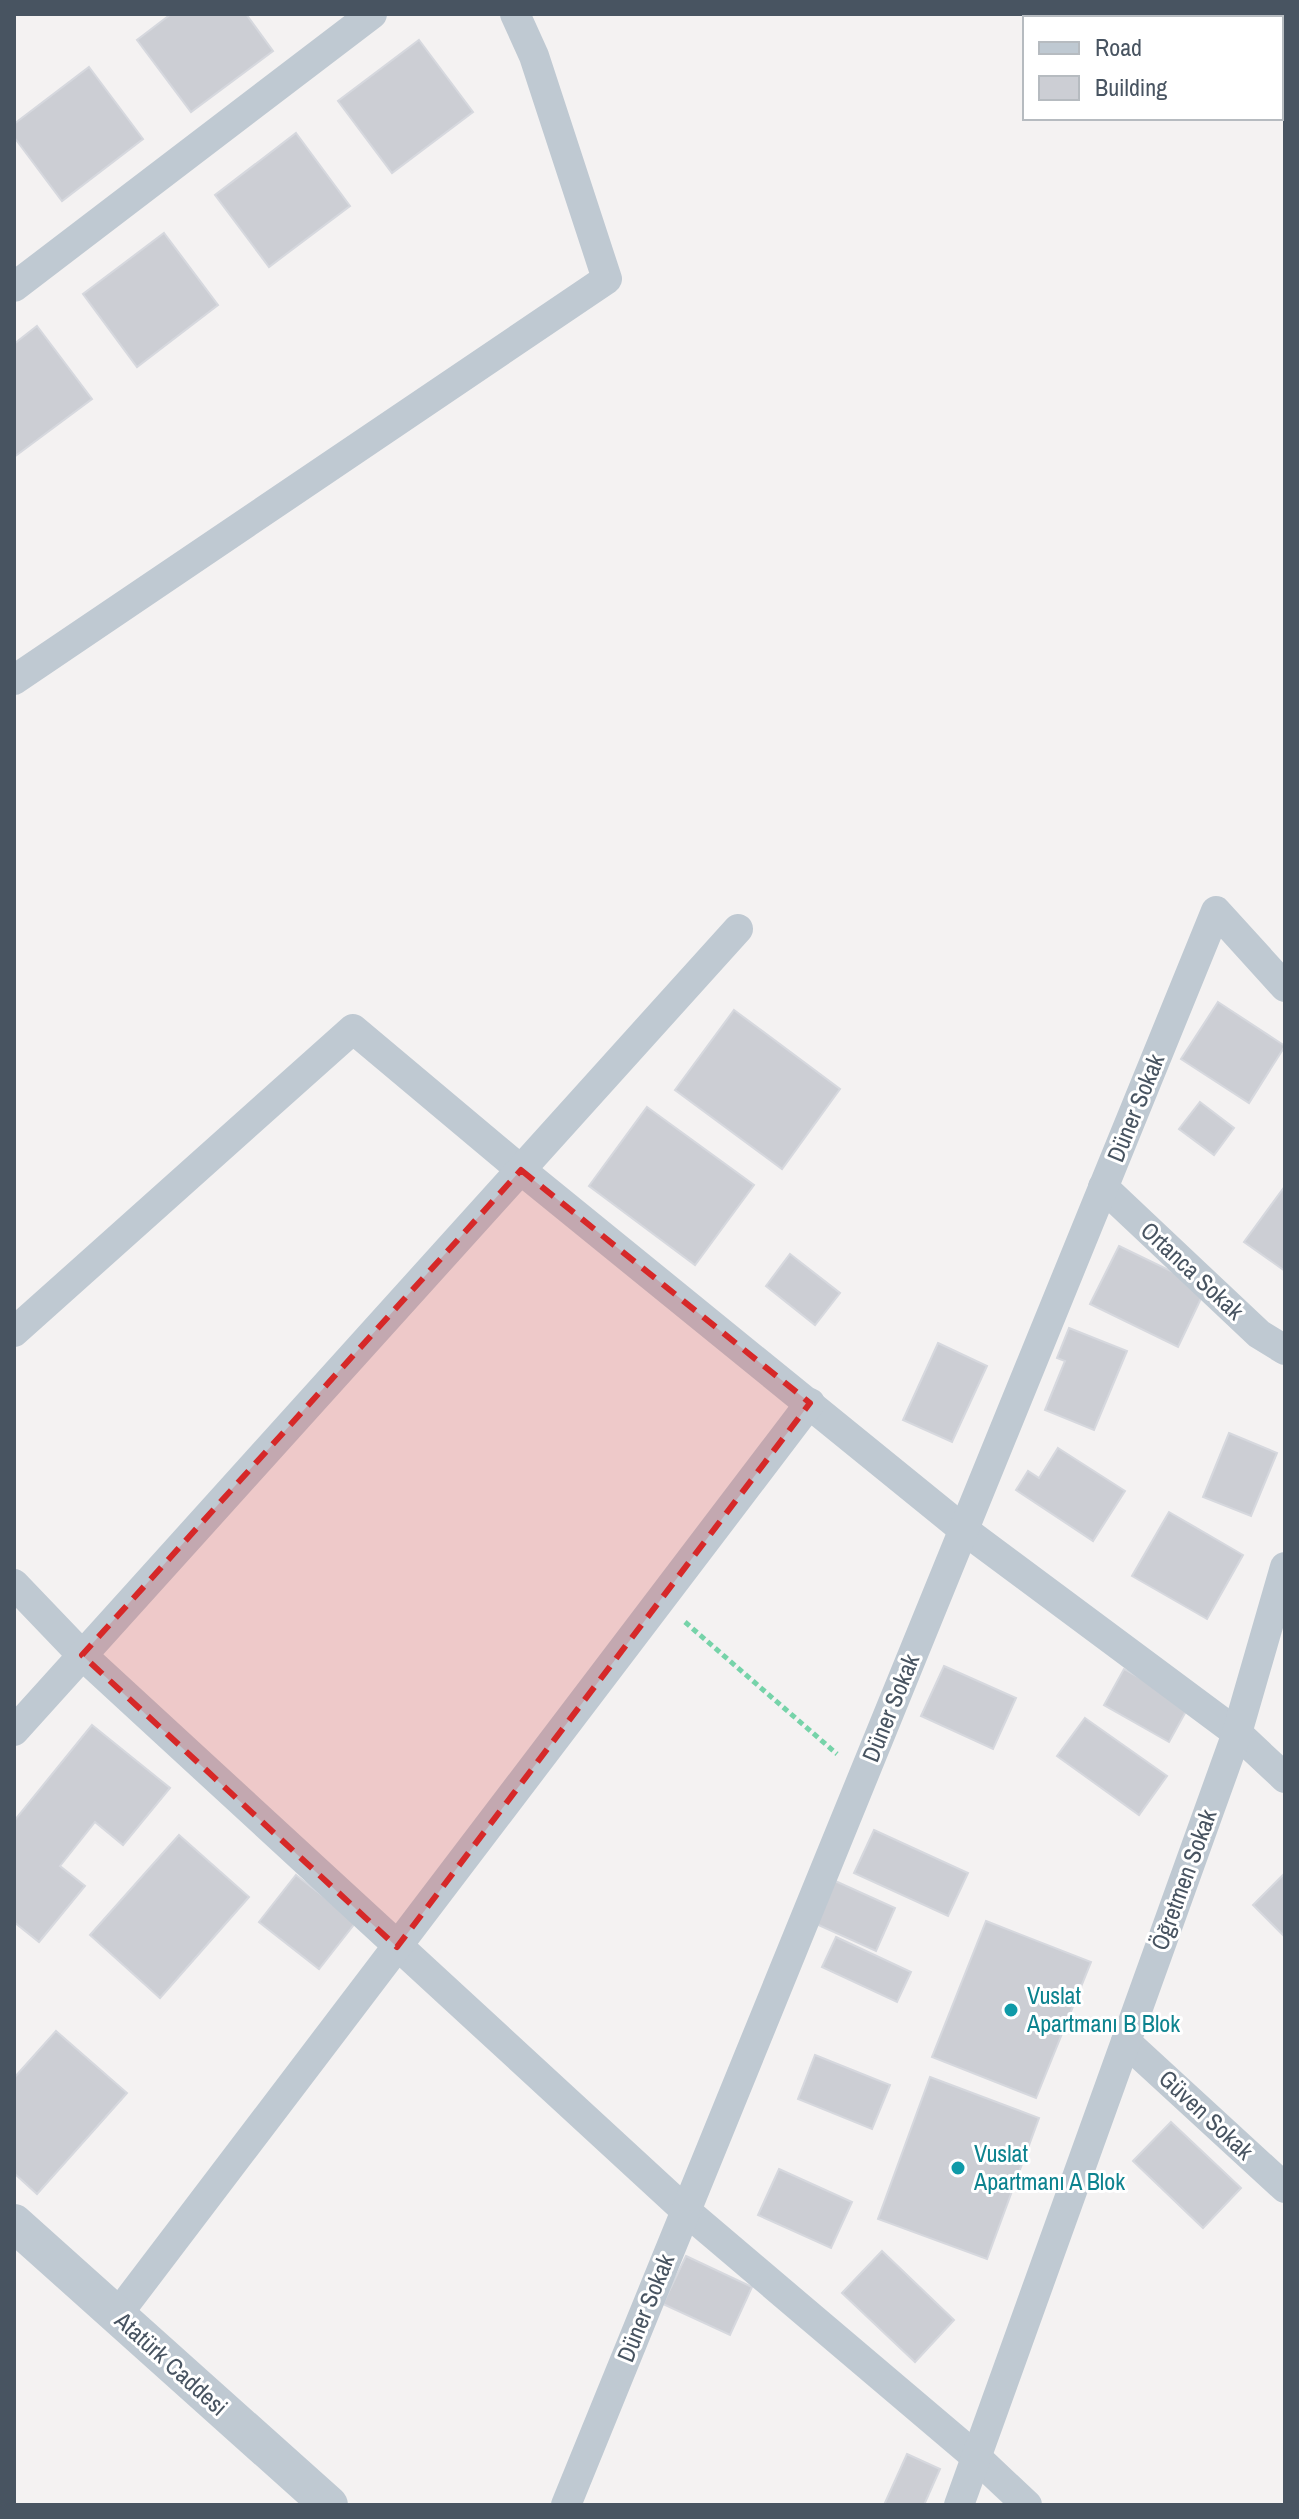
<svg xmlns="http://www.w3.org/2000/svg" width="1299" height="2519" viewBox="0 0 1299 2519" font-family="'Archivo Narrow',sans-serif">
<rect width="100%" height="100%" fill="#f4f2f2"/>
<!-- building -->
<g fill="#ccced4" stroke="#d6d8de" stroke-width="2">
<path d="M171 14H246L273 51 191 112 137 40Z"/>
<path d="M419 40 473 112 392 173 338 101Z"/>
<path d="M89 67 143 139 62 201 14 137V124Z"/>
<path d="M296 133 350 206 269 267 215 195Z"/>
<path d="M164 233 218 305 137 367 83 294Z"/>
<path d="M37 326 92 399 14 457V344Z"/>
<path d="M1218 1002 1285 1046 1249 1103 1181 1059Z"/>
<path d="M734 1010 840 1089 782 1169 675 1090Z"/>
<path d="M1200 1102 1234 1128 1214 1155 1179 1129Z"/>
<path d="M647 1107 754 1185 695 1265 589 1186Z"/>
<path d="M1285 1186V1271L1244 1242Z"/>
<path d="M1119 1246 1206 1288 1178 1347 1090 1304Z"/>
<path d="M790 1254 840 1293 815 1325 766 1286Z"/>
<path d="M1069 1328 1127 1351 1094 1430 1045 1410 1065 1361 1057 1358Z"/>
<path d="M938 1343 987 1366 952 1442 903 1420Z"/>
<path d="M1229 1433 1277 1453 1251 1516 1203 1497Z"/>
<path d="M1058 1448 1125 1491 1093 1541 1016 1490 1028 1471 1039 1478Z"/>
<path d="M1169 1512 1243 1555 1207 1619 1132 1576Z"/>
<path d="M944 1666 1016 1698 993 1749 921 1716Z"/>
<path d="M1124 1669 1189 1706 1169 1742 1104 1705Z"/>
<path d="M1085 1718 1167 1776 1139 1815 1057 1756Z"/>
<path d="M92 1725 170 1788 123 1845 95 1822 60 1866 85 1886 39 1942 14 1922V1821Z"/>
<path d="M874 1830 968 1873 948 1916 854 1873Z"/>
<path d="M179 1835 249 1897 160 1998 90 1935Z"/>
<path d="M1285 1873V1937L1253 1905Z"/>
<path d="M296 1875 356 1922 319 1969 259 1922Z"/>
<path d="M833 1880 895 1908 876 1951 814 1923Z"/>
<path d="M986 1921 1091 1962 1036 2098 932 2057Z"/>
<path d="M836 1937 911 1972 897 2002 822 1967Z"/>
<path d="M56 2031 127 2093 37 2194 14 2173V2078Z"/>
<path d="M815 2055 890 2085 872 2129 798 2099Z"/>
<path d="M930 2077 1039 2118 987 2259 878 2219Z"/>
<path d="M1171 2122 1241 2188 1203 2228 1133 2161Z"/>
<path d="M779 2169 852 2202 831 2248 758 2215Z"/>
<path d="M882 2251 954 2320 915 2362 842 2293Z"/>
<path d="M686 2256 752 2287 730 2335 663 2304Z"/>
<path d="M907 2454 940 2469 924 2505H884Z"/>
</g>
<g fill="none" stroke-linecap="round" stroke-linejoin="round">
<!-- path -->
<path stroke="#76d3a9" stroke-width="5" stroke-dasharray="6 4" stroke-linecap="butt" d="M685 1622 837 1754"/>
<!-- minor -->
<g stroke="#bfc9d2" stroke-width="30">
<path d="M14 287 372 14"/>
<path d="M14 680 607 279 534 56 515 14"/>
<path d="M1103 1187 1259 1334 1285 1350"/>
<path d="M14 1332 353 1029 521 1170 964 1530 1237 1733 1285 1778"/>
<path d="M14 1584 82 1655 686 2211 976 2457 1027 2505"/>
<path d="M14 1731 738 929"/>
<path d="M1126 2042 1285 2188"/>
<path d="M117 2315 810 1403"/>
<path d="M566 2505 1216 911 1285 987"/>
<path d="M959 2505 1237 1733 1285 1567"/>
</g>
<!-- tertiary -->
<path stroke="#bfc9d2" stroke-width="38" d="M14 2223 329 2505"/>
</g>
<!-- marked area -->
<path fill="#d62828" fill-opacity="0.2" stroke="#d62828" stroke-width="6" stroke-dasharray="16 10" stroke-linejoin="round" d="M521 1170 810 1403 397 1947 82 1655Z"/>
<!-- markers -->
<g fill="#0f9aa8" stroke="#fff" stroke-width="3">
<circle cx="1011" cy="2010" r="8"/>
<circle cx="958" cy="2168" r="8"/>
</g>
<g text-anchor="middle" stroke-width="6" stroke-linejoin="round" paint-order="stroke">
<!-- street labels -->
<g font-size="24" fill="#485461" stroke="#fff">
<text transform="translate(1136 1108) rotate(-68)" y="8">Düner Sokak</text>
<text transform="translate(1192 1271) rotate(43)" y="8">Ortanca Sokak</text>
<text transform="translate(891 1708) rotate(-68)" y="8">Düner Sokak</text>
<text transform="translate(1184 1880) rotate(-70)" y="8">Öğretmen Sokak</text>
<text transform="translate(1206 2115) rotate(43)" y="8">Güven Sokak</text>
<text transform="translate(646 2308) rotate(-68)" y="8">Düner Sokak</text>
<text transform="translate(171 2364) rotate(42)" y="8">Atatürk Caddesi</text>
</g>
<!-- culture labels -->
<g font-size="24" fill="#0d838f" stroke="#fff" text-anchor="start">
<text x="1027" y="2004">Vuslat<tspan x="1027" dy="28">Apartmanı B Blok</tspan></text>
<text x="974" y="2162">Vuslat<tspan x="974" dy="28">Apartmanı A Blok</tspan></text>
</g>
</g>
<!-- border -->
<rect width="1299" height="2519" fill="none" stroke="#485461" stroke-width="32"/>
<!-- legend -->
<rect x="1023" y="16" width="260" height="104" fill="#ffffff" stroke="#b6bbc0" stroke-width="2"/>
<rect x="1039" y="42" width="40" height="12" fill="#bfc9d2" stroke="#b6bbc0" stroke-width="2"/>
<text x="1095" y="56" font-size="24" fill="#485461">Road</text>
<rect x="1039" y="76" width="40" height="24" fill="#ccced4" stroke="#b6bbc0" stroke-width="2"/>
<text x="1095" y="96" font-size="24" fill="#485461">Building</text>
</svg>
